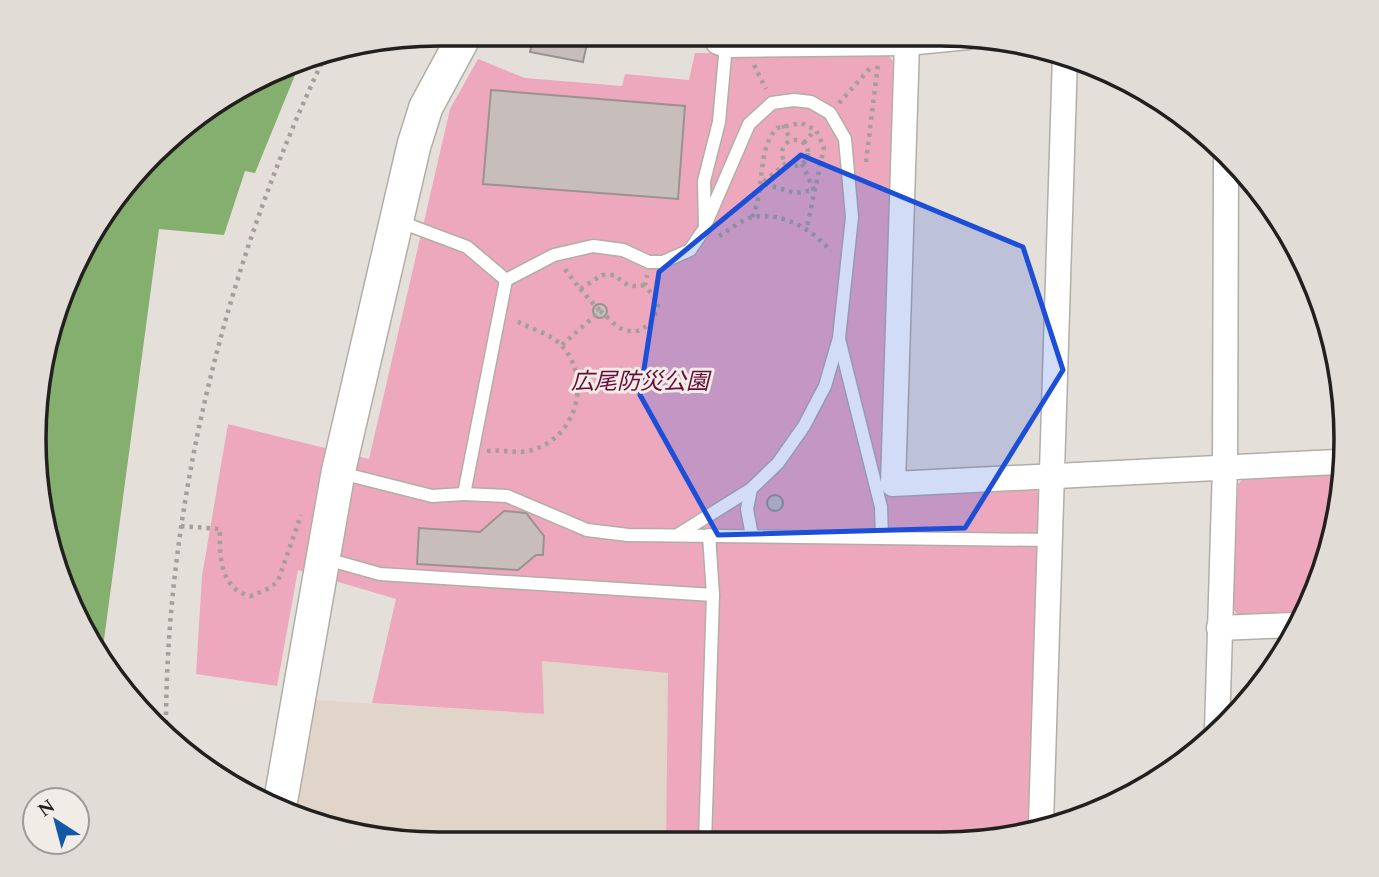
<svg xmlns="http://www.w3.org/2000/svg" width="1379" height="877" viewBox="0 0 1379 877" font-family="Spectral,'Noto Sans JP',serif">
<rect width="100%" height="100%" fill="#e5dfd9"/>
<!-- built -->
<path fill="#e1d5c9" d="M542 661 668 673 666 842 386 840 293 816 314 700 544 714Z"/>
<!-- green -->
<g fill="#eda8be">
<path d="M695 53 887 54 893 61 884 495 1033 487 1042 496 1029 826 967 843 666 842 668 673 542 661 544 714 372 703 396 599 298 570 277 686 196 674 202 576 228 424 369 459 450 109 478 59 525 78 622 86 625 74 689 80Z"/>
<path d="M1337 473 1332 544 1297 614 1239 616 1233 609 1238 484 1244 478Z"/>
</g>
<!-- water -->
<path fill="#84af6f" d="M302 58 255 173 245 171 224 235 159 229 101 662 47 544 34 412 55 308 117 191 213 102Z"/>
<!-- building -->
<g fill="#c7bebc" stroke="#9b9290" stroke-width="2">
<path d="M534 34H589L583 62 530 52Z"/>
<path d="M491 90 685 106 678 199 483 184Z"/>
<circle cx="600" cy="311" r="7"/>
<circle cx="775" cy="503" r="8"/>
<path d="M504 511 526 513 544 536 543 555H536L518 570 417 564 419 528 480 532Z"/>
</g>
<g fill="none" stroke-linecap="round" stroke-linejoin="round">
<defs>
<g id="lane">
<path d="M726 45 719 122 704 181 705 228 690 250 663 262H649L623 250 593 246 554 255 506 280 464 494 507 496 587 530 628 535 1049 540"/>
<path d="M398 221 467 247 506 280"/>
<path d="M839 339 881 507 882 538"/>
<path d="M341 473 432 496 464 494"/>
<path d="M751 489 747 509 752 536"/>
<path d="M679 534 751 489 778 463 804 426 825 386 839 338 852 217 845 139 830 113 811 102 794 100 772 103 749 124 707 221"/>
<path d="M323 558 380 574 713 595"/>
<path d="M705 842 713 595 709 535"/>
</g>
<g id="street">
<path d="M715 35 718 42 726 45 907 43 968 37"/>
<path d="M907 43 893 484 1337 462"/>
<path d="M1219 628 1292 625"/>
<path d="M1217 730 1225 466 1226 161"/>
<path d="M1041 823 1065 56"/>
</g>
<path id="secondary" d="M279 810 338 473 414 145 426 107 466 33"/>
</defs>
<!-- lane casing -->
<use href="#lane" stroke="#b3ada7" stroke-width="15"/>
<!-- street casing -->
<use href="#street" stroke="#b3ada7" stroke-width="27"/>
<!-- secondary casing -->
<use href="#secondary" stroke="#b3ada7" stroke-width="36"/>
<!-- path -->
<g stroke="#a49f9a" stroke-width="4.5" stroke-dasharray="3.5 5" stroke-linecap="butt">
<path d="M754 65 766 89"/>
<path d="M839 103 873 65"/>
<path d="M783 125 791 140"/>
<circle cx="795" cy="153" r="13"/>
<path d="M804 143 815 130"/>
<path d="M866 162 878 63"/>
<path d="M786 163 762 183 795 193 814 190 802 164"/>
<path d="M752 217C766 189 756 150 777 128L801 123 816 130 824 147 807 227"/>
<path d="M719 236C729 230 743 219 753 217 785 212 812 230 831 251"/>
<path d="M565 269 580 289 602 275H615C625 285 631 288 645 285"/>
<path d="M580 289 600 311"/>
<path d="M562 345 600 311C607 316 615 326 622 329 642 338 656 320 658 303L645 285 647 275"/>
<path d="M487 451C503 449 519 455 535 449 577 435 592 379 562 346 552 334 528 328 515 320"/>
<path d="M181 526 220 529C219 555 220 590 251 596L270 588 278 581 301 515"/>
<path d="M166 732C165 505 228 256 327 52"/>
</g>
<!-- lane -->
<use href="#lane" stroke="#fff" stroke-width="12"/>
<!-- street -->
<use href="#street" stroke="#fff" stroke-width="24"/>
<!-- secondary -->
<use href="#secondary" stroke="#fff" stroke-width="33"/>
</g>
<!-- marked area -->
<path fill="#1d4ed8" fill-opacity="0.2" stroke="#1d4ed8" stroke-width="5" stroke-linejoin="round" d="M801 155 1023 247 1063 370 965 528 718 535 640 395 659 272Z"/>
<g text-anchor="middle" stroke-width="6" stroke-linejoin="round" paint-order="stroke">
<!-- park labels -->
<g font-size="23" font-style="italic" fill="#690a38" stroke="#f2ece6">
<text x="640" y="389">広尾防災公園</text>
</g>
</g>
<!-- crop -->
<path d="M0 0H1379V877H0ZM439 46H941A393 393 0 0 1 1334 439V439A393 393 0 0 1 941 832H439A393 393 0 0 1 46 439V439A393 393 0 0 1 439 46Z" fill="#e1dcd6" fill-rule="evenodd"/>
<path fill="none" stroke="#22201e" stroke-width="3.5" d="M439 46H941A393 393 0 0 1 1334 439V439A393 393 0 0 1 941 832H439A393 393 0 0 1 46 439V439A393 393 0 0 1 439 46Z"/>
<!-- north arrow -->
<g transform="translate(56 821) rotate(324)"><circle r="33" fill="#f2ece6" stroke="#9f9a96" stroke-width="2"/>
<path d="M0-5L12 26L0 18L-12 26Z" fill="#1357a7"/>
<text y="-10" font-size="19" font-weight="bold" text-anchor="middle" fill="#22201e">N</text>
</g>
</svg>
